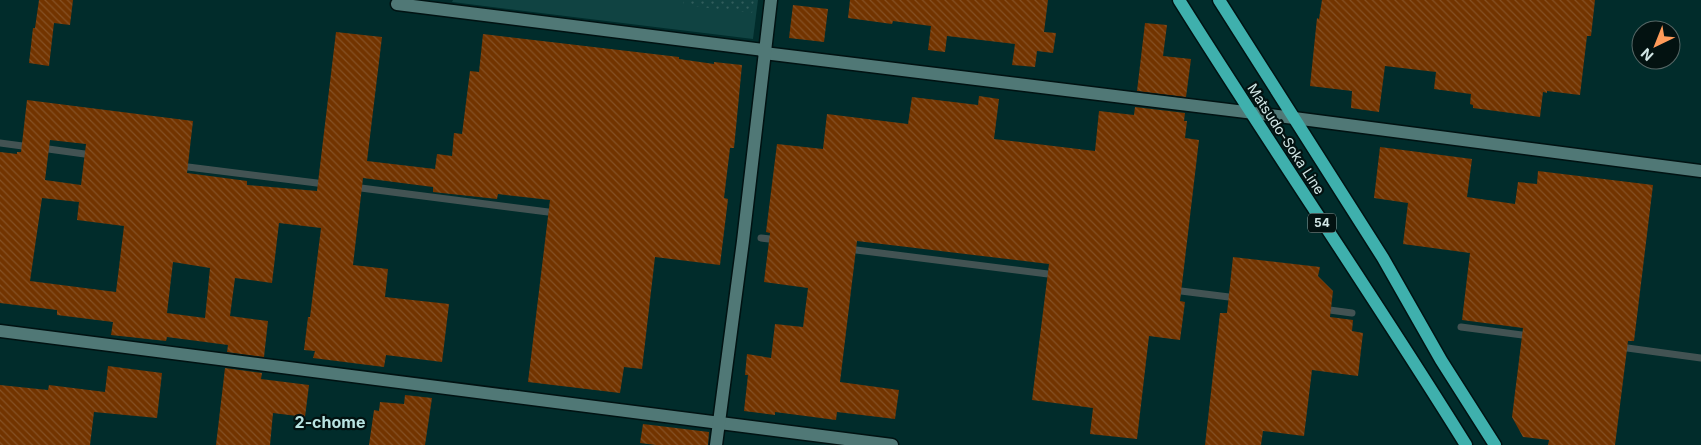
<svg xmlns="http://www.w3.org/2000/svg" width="1701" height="445" viewBox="0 0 1701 445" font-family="Inter,sans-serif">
<defs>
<pattern id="garden-dots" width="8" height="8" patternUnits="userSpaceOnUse" patternTransform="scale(1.25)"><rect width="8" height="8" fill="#104342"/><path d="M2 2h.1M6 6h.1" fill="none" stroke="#325e5d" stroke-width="1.8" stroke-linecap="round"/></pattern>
<pattern id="building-back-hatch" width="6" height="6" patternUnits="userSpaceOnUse" patternTransform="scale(1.25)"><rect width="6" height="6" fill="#723400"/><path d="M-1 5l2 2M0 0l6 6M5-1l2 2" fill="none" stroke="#855125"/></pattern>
</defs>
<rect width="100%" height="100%" fill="#012c2b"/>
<!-- grass -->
<path fill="#104342" d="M453 0H758L753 39 452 2Z"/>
<!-- garden -->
<path fill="url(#garden-dots)" d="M684 0H754L752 13 683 5Z"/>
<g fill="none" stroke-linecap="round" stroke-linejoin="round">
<!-- stream -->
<g stroke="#435353" stroke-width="7">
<path d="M0 143 30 147"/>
<path d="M41 148 92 155"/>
<path d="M180 166 325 184"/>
<path d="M353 187 556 213"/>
<path d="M761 238 778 240"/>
<path d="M848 249 1056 275"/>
<path d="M1173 290 1237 298"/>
<path d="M1322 309 1352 313"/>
<path d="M1461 327 1530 336"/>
<path d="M1620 347 1701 358"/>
</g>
</g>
<!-- building -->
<g fill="url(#building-back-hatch)" fill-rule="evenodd">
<path d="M39 0H73L70 25 54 23 49 66 29 63 33 28H35Z"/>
<path d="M850 0H1048L1044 32 1056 33 1053 53 1037 51 1035 67 1012 65 1015 44 947 36 945 52 928 50 931 26 893 21 892 24 848 18Z"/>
<path d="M1322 0H1595L1591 36H1587L1580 95 1547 91V93L1543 92 1540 117 1473 108V105L1470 104 1471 94 1434 89 1436 72 1385 66 1379 112 1351 108 1352 91 1310 86 1317 18 1319 19Z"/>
<path d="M793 5 828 9 824 42 789 38Z"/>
<path d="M1145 23 1167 25 1163 56 1191 59 1186 97 1137 91Z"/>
<path d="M336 32 382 37 367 161 435 169 437 154 452 156 454 133 462 134 470 71 479 72 483 34 679 57V59L714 64V62L742 65 734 148H730L724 198 728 199 720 265 655 257 642 369 624 367 620 393 528 382 550 200 498 194 497 199 433 192V187L363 178 353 265 388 269 385 297 449 304 442 362 386 355 384 367 313 358 315 351 304 350 308 317H310L321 228 279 223 272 283 235 278 230 316 268 321 264 357 227 352 228 345 167 337 166 341 111 335 113 322 57 315V310L0 303V152L17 154V152H21L27 100 193 121 187 173 247 181V185L317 191ZM50 140 86 144 81 185 45 180ZM42 198 79 202 77 220 124 226 116 292 30 281ZM173 262 210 268 205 318 167 313Z"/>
<path d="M979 96 999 99 994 139 1095 151 1099 111 1134 115 1135 107 1185 113 1184 121H1187L1185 138 1199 140 1180 301 1185 302 1180 340 1149 336 1137 439 1090 434 1093 408 1032 400 1049 264 857 241 840 382 899 390 895 419 837 412 836 420 775 412V415L744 411 748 375H745L747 354 771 358 775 324 803 327 808 288 764 282 770 233 766 232 777 144 823 149 827 114 908 124 912 97 978 105Z"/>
<path d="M1380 147 1472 159 1467 197 1515 204 1518 182 1537 184 1538 171 1653 185 1634 341H1628L1615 445H1548L1549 440 1523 437 1512 417 1523 328 1462 320 1470 253 1403 244 1408 203 1374 198Z"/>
<path d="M1233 257 1320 267 1318 276 1333 291 1330 317 1353 320 1352 331 1363 333 1358 376 1312 370 1304 436 1263 431 1261 445H1205L1220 313H1227Z"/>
<path d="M108 366 162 373 157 418 94 412 90 445H0V385L48 390 49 385 105 392Z"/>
<path d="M225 368 262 373 261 379 309 385 305 417 273 413 270 445H216Z"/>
<path d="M405 395 432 398 425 445H369L374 410 379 411 380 402 404 404Z"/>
<path d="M643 424 709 432 708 445H656L640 443Z"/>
</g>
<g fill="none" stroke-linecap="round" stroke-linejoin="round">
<defs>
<g id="street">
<path d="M397 4 764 50"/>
<path d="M764 53 1294 118 1701 171"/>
<path d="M0 331 892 445"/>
<path d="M716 445 743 241 771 0"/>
</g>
<g id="primary">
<path d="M1179 0C1273 150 1373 295 1466 445"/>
<path d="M1219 0 1383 258 1441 360 1495 445"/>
</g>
</defs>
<!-- street casing -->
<use href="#street" stroke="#011212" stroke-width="15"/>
<!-- primary casing -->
<use href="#primary" stroke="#011212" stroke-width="15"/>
<!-- street -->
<use href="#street" stroke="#507876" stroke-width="12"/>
<!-- primary -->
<use href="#primary" stroke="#3fb0ad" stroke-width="12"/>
</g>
<g text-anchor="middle" stroke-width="4.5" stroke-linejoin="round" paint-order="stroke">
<!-- shield labels -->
<rect fill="#031211" stroke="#94a7a6" stroke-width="1" x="1308" y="213.5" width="28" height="19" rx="4"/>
<g font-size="12" font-weight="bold" fill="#d2e7e6">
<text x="1322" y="227">54</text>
</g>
<!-- street labels -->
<g font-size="14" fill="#d2e7e6" stroke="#031211">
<text transform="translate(1286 139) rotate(57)" y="5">Matsudo-Soka Line</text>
</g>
<!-- quarter labels -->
<g font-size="16" font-weight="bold" fill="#b9e4e2" stroke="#031211">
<text x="330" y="428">2-chome</text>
</g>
</g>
<!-- north arrow -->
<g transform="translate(1656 45) rotate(223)"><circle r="24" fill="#031211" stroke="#566766"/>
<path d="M0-4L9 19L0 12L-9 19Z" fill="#ff9b5a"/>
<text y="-8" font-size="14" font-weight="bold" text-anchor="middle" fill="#d2e7e6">N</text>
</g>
</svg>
